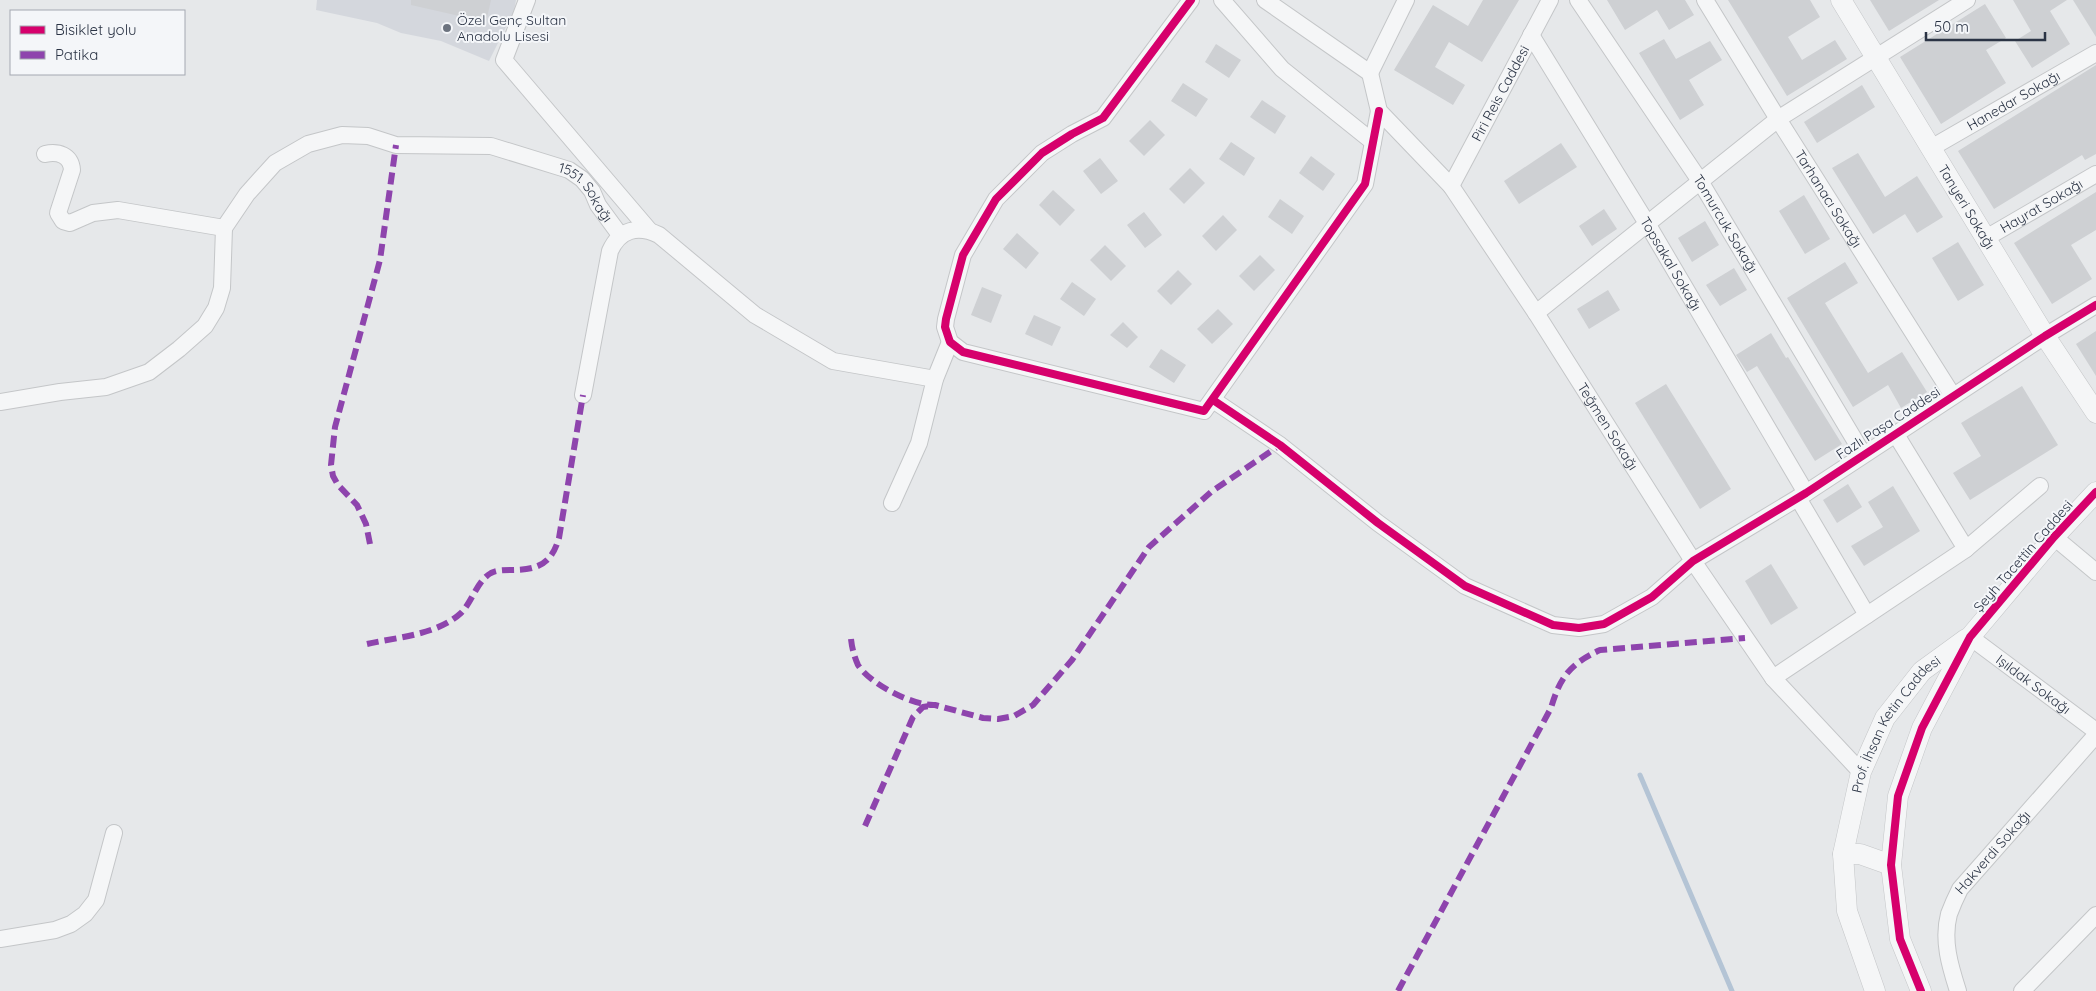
<svg xmlns="http://www.w3.org/2000/svg" width="2096" height="991" viewBox="0 0 2096 991" font-family="Quicksand,sans-serif">
<rect width="100%" height="100%" fill="#e6e8ea"/>
<!-- built -->
<path fill="#d4d7dd" d="M317 0H516L514 11 489 61 441 41 401 33 377 23 316 10Z"/>
<g fill="none" stroke-linecap="round" stroke-linejoin="round">
<!-- stream -->
<path stroke="#b4c4d5" stroke-width="5" d="M1640 775 1732 991"/>
</g>
<!-- building -->
<g fill="#ced0d3">
<path d="M411 0H491L486 22 411 5Z"/>
<path d="M1483 0H1519L1482 62 1449 42 1435 67 1465 85 1453 105 1394 70 1433 5 1468 26Z"/>
<path d="M1607 0H1685L1694 15 1669 30 1657 10 1625 30Z"/>
<path d="M1728 0H1810L1820 17 1788 37 1802 60 1835 40 1847 59 1787 96Z"/>
<path d="M1870 0H1939L1889 31Z"/>
<path d="M2013 0H2067L2050 11 2070 44 2032 68 2015 41 2031 31Z"/>
<path d="M2073 0H2096V37Z"/>
<path d="M1985 4 2006 38 1986 50 2006 83 1941 124 1900 57Z"/>
<path d="M1664 39 1676 59 1710 41 1722 60 1689 80 1704 105 1680 120 1639 53Z"/>
<path d="M1216 44 1241 60 1229 78 1205 62Z"/>
<path d="M2096 65V154L2085 160 2082 155 1994 209 1958 151Z"/>
<path d="M1183 83 1208 99 1196 117 1171 101Z"/>
<path d="M1862 85 1875 107 1817 143 1804 122Z"/>
<path d="M1262 100 1286 116 1275 134 1250 117Z"/>
<path d="M1150 120 1165 135 1144 156 1129 141Z"/>
<path d="M1231 142 1255 158 1244 176 1219 159Z"/>
<path d="M1561 143 1577 167 1519 204 1504 181Z"/>
<path d="M1858 153 1885 197 1917 176 1943 217 1917 233 1905 214 1873 234 1832 168Z"/>
<path d="M1311 156 1335 174 1323 191 1299 173Z"/>
<path d="M1100 158 1118 181 1101 194 1083 171Z"/>
<path d="M1190 168 1205 183 1184 204 1169 189Z"/>
<path d="M1053 190 1075 210 1060 226 1039 205Z"/>
<path d="M2096 192V230L2071 245 2092 279 2052 304 2014 243Z"/>
<path d="M1804 195 1830 239 1805 254 1779 211Z"/>
<path d="M1280 199 1304 216 1292 234 1268 217Z"/>
<path d="M1604 209 1617 229 1592 246 1579 226Z"/>
<path d="M1144 212 1162 235 1145 248 1127 225Z"/>
<path d="M1223 215 1237 230 1216 251 1202 236Z"/>
<path d="M1705 221 1719 245 1692 262 1678 238Z"/>
<path d="M1017 233 1039 253 1026 269 1003 249Z"/>
<path d="M1958 242 1984 285 1958 301 1932 258Z"/>
<path d="M1105 245 1126 266 1111 281 1090 260Z"/>
<path d="M1260 255 1275 270 1254 291 1239 276Z"/>
<path d="M1845 262 1858 283 1825 303 1868 373 1902 352 1927 392 1901 408 1888 385 1853 407 1787 298Z"/>
<path d="M1734 268 1747 290 1720 306 1706 285Z"/>
<path d="M1178 270 1192 284 1171 305 1157 291Z"/>
<path d="M1072 282 1096 299 1084 316 1060 299Z"/>
<path d="M982 287 1002 295 991 323 971 315Z"/>
<path d="M1608 290 1620 310 1589 329 1577 309Z"/>
<path d="M1218 309 1233 324 1212 344 1197 329Z"/>
<path d="M1034 315 1061 327 1052 346 1025 334Z"/>
<path d="M1123 322 1138 337 1127 348 1110 335Z"/>
<path d="M2096 331V376L2076 344Z"/>
<path d="M1771 333 1786 358 1788 357 1842 444 1815 461 1757 366 1747 372 1736 355Z"/>
<path d="M1161 349 1186 365 1174 383 1149 367Z"/>
<path d="M1666 384 1731 489 1700 509 1635 403Z"/>
<path d="M2022 386 2058 445 1970 500 1953 473 1981 456 1961 423Z"/>
<path d="M1848 484 1862 507 1837 523 1823 500Z"/>
<path d="M1893 486 1920 531 1864 566 1851 546 1883 527 1868 502Z"/>
<path d="M1771 564 1798 608 1771 625 1745 581Z"/>
</g>
<g fill="none" stroke-linecap="round" stroke-linejoin="round">
<defs>
<g id="minor">
<path d="M527 0 504 60 649 230"/>
<path d="M1191 0 1103 118 1072 134 1042 153 996 199 963 255 946 319 945 327 950 342 963 352 1204 411 1365 184 1379 111"/>
<path d="M1222 0 1282 69 1373 142"/>
<path d="M1265 0 1370 73"/>
<path id="s1" d="M1578 0 1700 181 1863 454"/>
<path id="s2" d="M1705 0 1778 119 1953 396"/>
<path id="s3" d="M1531 35 1648 225 1806 493"/>
<path id="s4" d="M1370 73 1379 111 1451 186 1536 313 1693 561 1773 678 1861 772"/>
<path d="M1370 73 1406 0"/>
<path id="s5" d="M1931 148 2096 53"/>
<path d="M45 154C58 151 71 155 72 170L58 213 63 221 70 223 93 213 118 210 224 228"/>
<path id="s6" d="M1451 186 1550 0"/>
<path id="s7" d="M224 228 247 194 275 163 308 144 342 135 368 136 396 145 491 146 569 170 582 179 592 191 598 205 620 235"/>
<path id="s8" d="M1986 238 2096 174"/>
<path d="M1536 313 1778 119 1967 0"/>
<path d="M583 395 610 251C620 229 638 225 659 235L755 315 833 361 935 379"/>
<path d="M1213 400 1280 445 1378 523 1465 586 1553 625 1579 628 1604 624 1652 597 1693 561 1806 493 2045 336 2096 305"/>
<path d="M0 402 60 392 106 387 149 372 179 349 205 326 216 308 222 288 224 228"/>
<path d="M1895 433 1966 549"/>
<path d="M1798 498 1867 615"/>
<path d="M892 503 919 443 935 379 950 342"/>
<path d="M2054 537 2096 572"/>
<path id="s9" d="M1970 637 2096 731"/>
<path d="M1773 678 1966 549 2040 486"/>
<path d="M0 939 55 930 71 924 85 914 96 900 114 833"/>
<path id="s10" d="M1958 991C1950 966 1942 940 1949 914 1952 906 1956 897 1960 889L2096 735"/>
<path d="M2022 991 2096 915"/>
</g>
<g id="tertiary">
<path id="s11" d="M1841 0 2045 336 2096 413"/>
<path d="M1843 854H1860L1891 865"/>
<path id="s12" d="M1875 991 1847 911 1843 854 1861 772 1885 718 1922 671 1966 639"/>
<path d="M1921 991 1900 939 1891 865 1898 796 1922 728 1970 637 2054 537 2096 492"/>
</g>
</defs>
<!-- minor casing -->
<use href="#minor" stroke="#c4c6c8" stroke-width="18"/>
<!-- tertiary casing -->
<use href="#tertiary" stroke="#c4c6c8" stroke-width="21"/>
<!-- minor -->
<use href="#minor" stroke="#f5f6f7" stroke-width="16"/>
<!-- tertiary -->
<use href="#tertiary" stroke="#f5f6f7" stroke-width="20"/>
<!-- quiet -->
<g stroke="#8e44ad" stroke-width="6" stroke-dasharray="12 6" stroke-linecap="butt">
<path d="M370 544 366 524 357 505 338 485 333 476 331 465 335 427 380 260 396 145"/>
<path d="M851 639C852 648 854 656 858 665 870 684 913 706 935 705L983 718 998 719 1014 716 1033 705 1072 660 1149 547 1211 492 1280 445"/>
<path d="M367 644C398 637 437 635 461 613 472 602 477 581 491 573 497 570 504 570 510 570 537 570 551 565 559 538L583 395"/>
<path d="M865 826 913 717 923 707 929 706"/>
<path d="M1398 991 1551 708C1560 677 1570 664 1600 650L1745 638"/>
</g>
<defs>
<g id="cycleway">
<path d="M1191 0 1103 118 1072 134 1042 153 996 199 963 255 946 319 945 327 950 342 963 352 1204 411 1365 184 1379 111"/>
<path d="M1213 400 1280 445 1378 523 1465 586 1553 625 1579 628 1604 624 1652 597 1693 561 1806 493 2045 336 2096 305"/>
<path d="M1921 991 1900 939 1891 865 1898 796 1922 728 1970 637 2054 537 2096 492"/>
</g>
</defs>
<!-- cycleway casing -->
<use href="#cycleway" stroke="#f4f6f9" stroke-width="11"/>
<!-- cycleway -->
<use href="#cycleway" stroke="#d6006c" stroke-width="8"/>
</g>
<!-- markers -->
<circle fill="#6c737f" stroke="#f4f6f9" stroke-width="2" cx="447" cy="28" r="5"/>
<g text-anchor="middle" stroke-width="4" stroke-linejoin="round" paint-order="stroke">
<!-- poi labels -->
<g font-size="14" fill="#2b3445" stroke="#f4f6f9" text-anchor="start">
<text x="457" y="25">Özel Genç Sultan<tspan x="457" dy="16">Anadolu Lisesi</tspan></text>
</g>
<!-- street labels -->
<g font-size="14" fill="#2b3445" stroke="#f4f6f9">
<text dy="5" stroke="none"><textPath href="#s6" startOffset="105">Piri Reis Caddesi</textPath></text>
<text dy="5" stroke="none"><textPath href="#s5" startOffset="95">Hanedar Sokağı</textPath></text>
<text dy="5" stroke="none"><textPath href="#s7" startOffset="416">1551. Sokağı</textPath></text>
<text dy="5" stroke="none"><textPath href="#s2" startOffset="234">Tarhanacı Sokağı</textPath></text>
<text dy="5" stroke="none"><textPath href="#s8" startOffset="64">Hayrat Sokağı</textPath></text>
<text dy="5" stroke="none"><textPath href="#s11" startOffset="242">Tanyeri Sokağı</textPath></text>
<text dy="5" stroke="none"><textPath href="#s1" startOffset="268">Tomurcuk Sokağı</textPath></text>
<text dy="5" stroke="none"><textPath href="#s3" startOffset="268">Topsakal Sokağı</textPath></text>
<text transform="translate(1888 423) rotate(-33)" y="5">Fazlı Paşa Caddesi</text>
<text dy="5" stroke="none"><textPath href="#s4" startOffset="430">Teğmen Sokağı</textPath></text>
<text transform="translate(2023 556) rotate(-49)" y="5">Şeyh Tacettin Caddesi</text>
<text dy="5" stroke="none"><textPath href="#s9" startOffset="79">Işıldak Sokağı</textPath></text>
<text dy="5" stroke="none"><textPath href="#s12" startOffset="285">Prof. İhsan Ketin Caddesi</textPath></text>
<text dy="5" stroke="none"><textPath href="#s10" startOffset="155">Hakverdi Sokağı</textPath></text>
</g>
</g>
<!-- legend -->
<rect x="10" y="10" width="175" height="65" fill="#f4f6f9" stroke="#a4a8b1"/>
<rect x="20" y="26" width="25" height="8" fill="#d6006c" stroke="#a4a8b1"/>
<text x="55" y="35" font-size="15" fill="#2b3445">Bisiklet yolu</text>
<rect x="20" y="51" width="25" height="8" fill="#8e44ad" stroke="#a4a8b1"/>
<text x="55" y="60" font-size="15" fill="#2b3445">Patika</text>
<!-- scale -->
<path d="M1926 32v8h119v-8" fill="none" stroke="#2b3445" stroke-width="2.5"/>
<text x="1934" y="32" font-size="15" fill="#2b3445" stroke="#f4f6f9" stroke-width="4" paint-order="stroke">50 m</text>
</svg>
